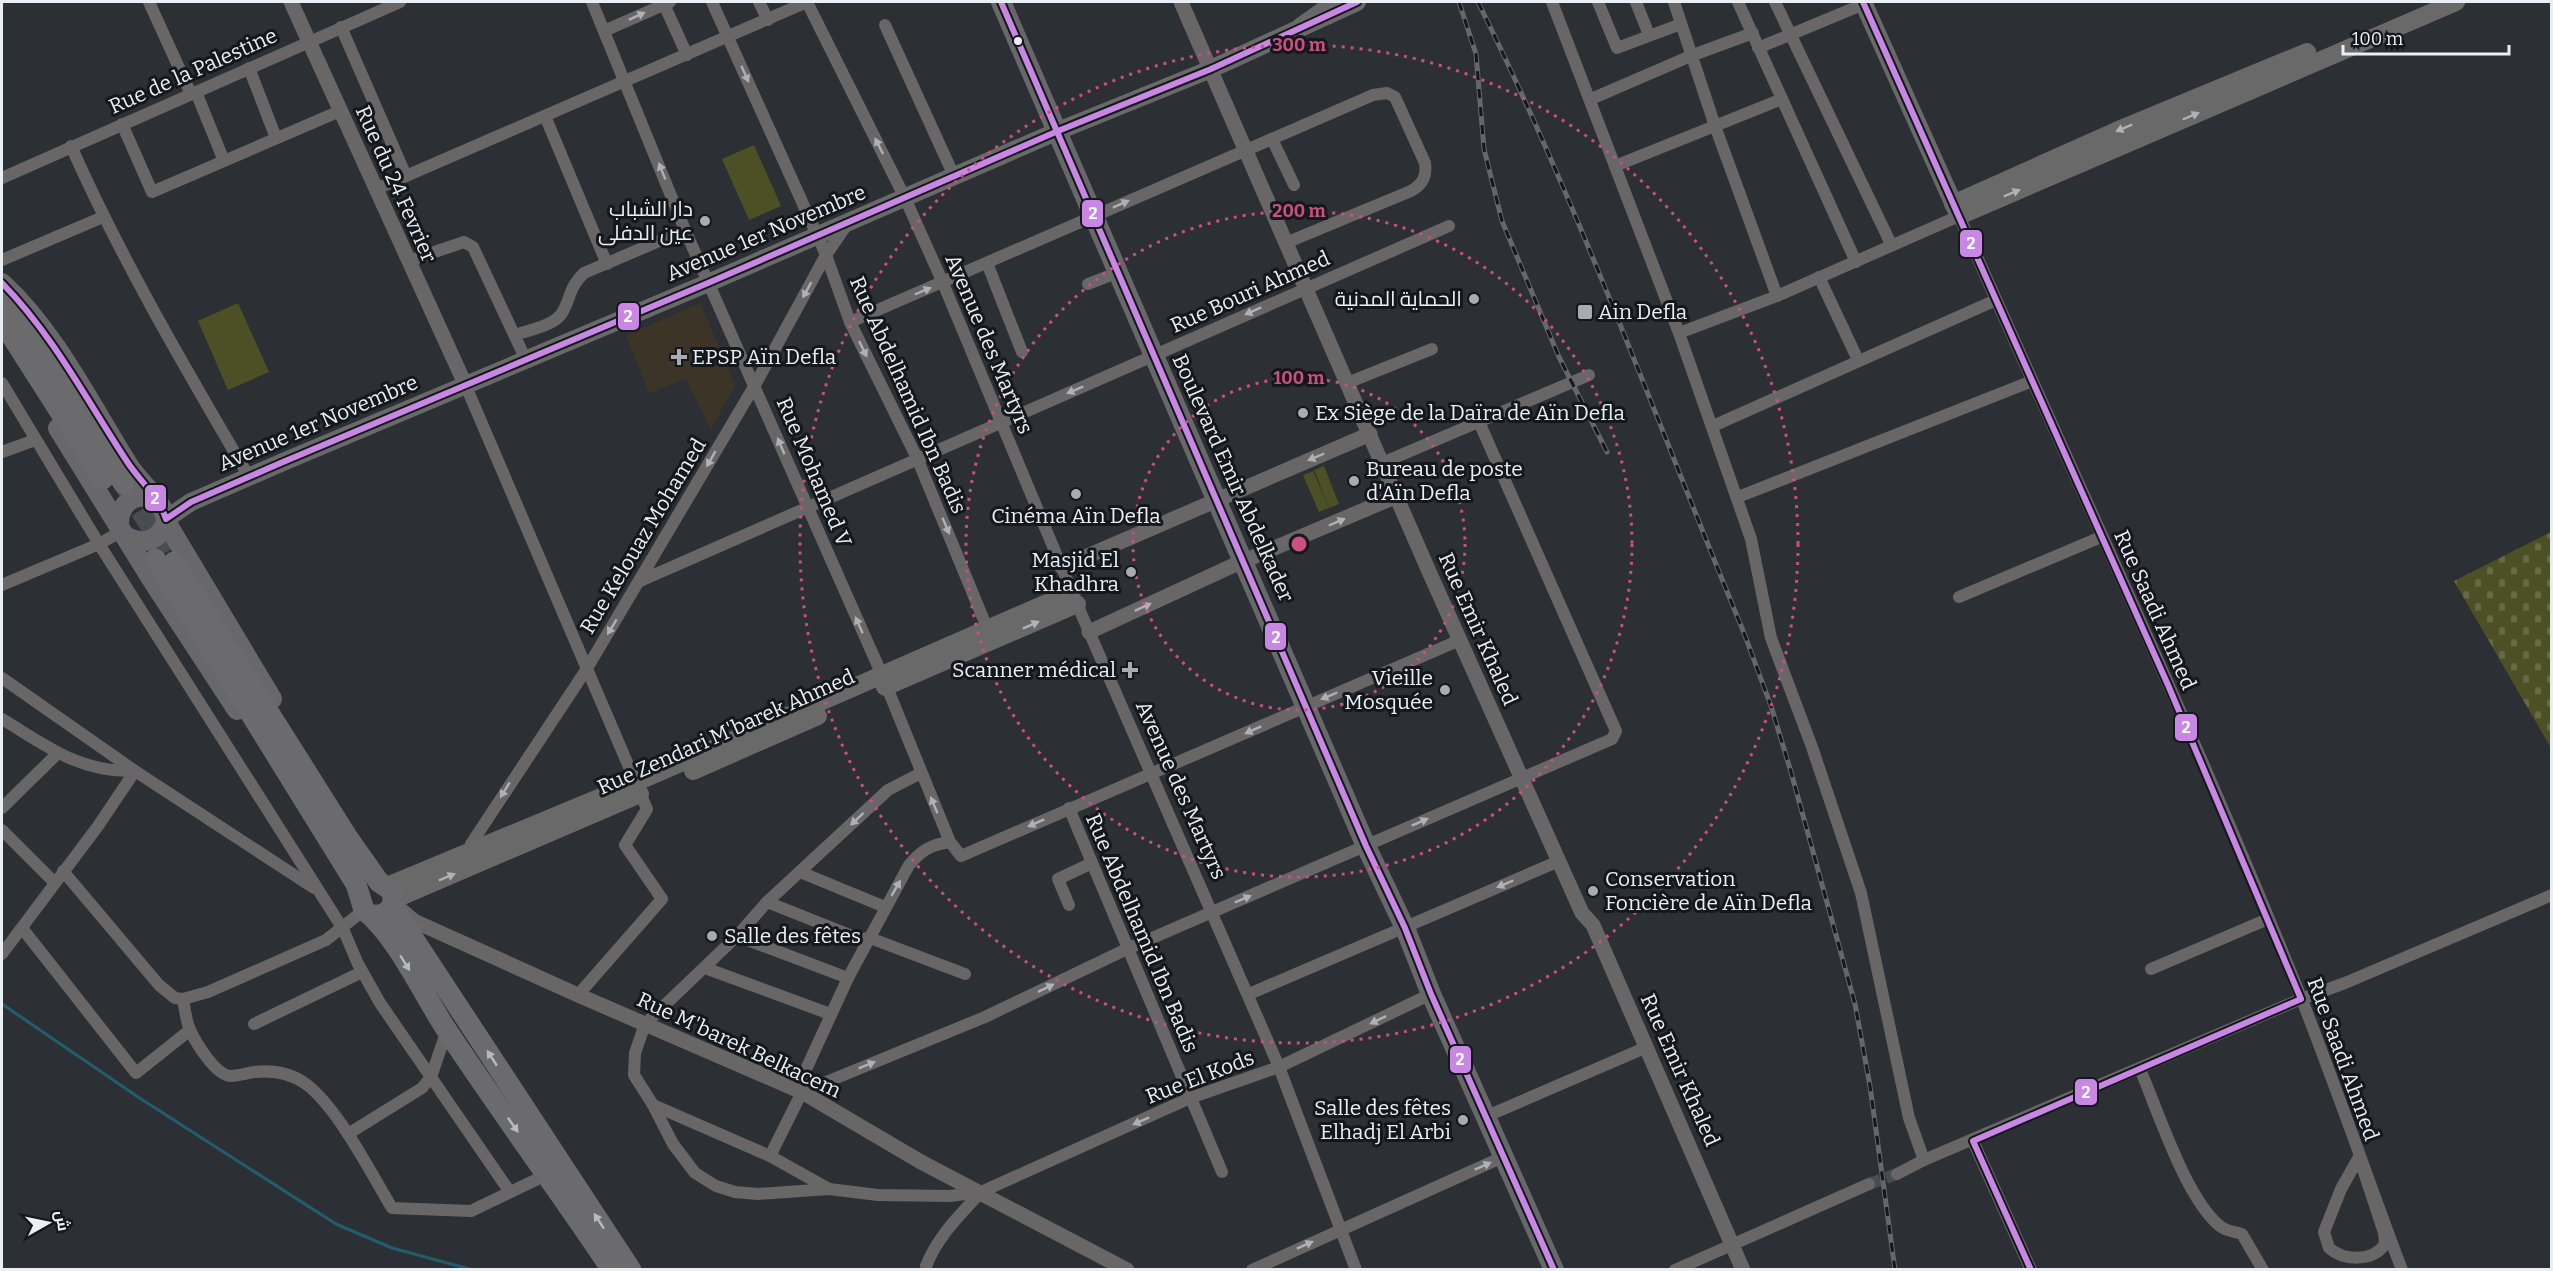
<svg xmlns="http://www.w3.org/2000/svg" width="2553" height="1271" viewBox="0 0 2553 1271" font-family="Bitter,Cairo,serif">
<defs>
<pattern id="cemetery-stones" width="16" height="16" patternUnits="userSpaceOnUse" patternTransform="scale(1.5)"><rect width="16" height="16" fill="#4d4f25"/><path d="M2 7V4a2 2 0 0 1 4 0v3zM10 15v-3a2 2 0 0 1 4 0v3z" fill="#676945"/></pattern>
</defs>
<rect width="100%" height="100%" fill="#2c3034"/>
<!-- medical -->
<path fill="#3c3427" d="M700 303 735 385 711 429 686 379 649 393 626 336Z"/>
<!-- green -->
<g fill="#4d4f25">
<path d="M754 145 781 206 749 220 722 159Z"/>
<path d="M238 303 269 372 228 390 198 321Z"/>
<path d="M1324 466 1339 504 1329 508 1314 470Z"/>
<path d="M1313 471 1329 508 1319 512 1303 475Z"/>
</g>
<!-- cemetery -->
<path fill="url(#cemetery-stones)" d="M2551 532V748L2454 581Z"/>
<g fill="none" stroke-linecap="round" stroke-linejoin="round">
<!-- stream -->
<path stroke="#215e6d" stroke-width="3" d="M2 1004 138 1097 336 1224 392 1248 473 1270"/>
<!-- minor-tunnel -->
<path stroke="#484d51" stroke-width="12" stroke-dasharray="12 6" stroke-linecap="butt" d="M1869 1184 1897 1174"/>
<!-- trunk-tunnel -->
<path stroke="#484d51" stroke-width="21" stroke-dasharray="21 10" stroke-linecap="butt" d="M124 484 167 552"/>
<!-- minor -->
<g stroke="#686667" stroke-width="12">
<path d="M149 2 191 94"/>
<path d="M592 2 685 230 882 675 950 842 961 856 1460 640"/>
<path d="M663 2 687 55"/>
<path d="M712 2 826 255 850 322 917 458 990 635"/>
<path d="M759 2 768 20"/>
<path d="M807 2 905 198 943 283 1077 604 1279 1067 1356 1270"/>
<path d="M1552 2 1679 333 1751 539 1771 638 1812 747 1861 893 1909 1118 1924 1160"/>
<path d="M1598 2 1617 48 1681 24"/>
<path d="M1636 2 1649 35"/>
<path d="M1674 2 1715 126 1777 296"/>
<path d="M1738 2 1856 262"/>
<path d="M1775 2 1891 244"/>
<path d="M1299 24 1330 2"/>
<path d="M885 25 954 176"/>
<path d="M341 27 406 176"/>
<path d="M604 31 670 2"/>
<path d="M1758 48 1864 4"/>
<path d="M249 68 276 138"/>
<path d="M196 92 224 161"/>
<path d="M1591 99 1693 55 1753 33"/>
<path d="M545 116 607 264"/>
<path d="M122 124 152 192 340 111"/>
<path d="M1272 139 1294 185"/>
<path d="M71 146C122 261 186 369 249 477"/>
<path d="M1615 166 1782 99"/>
<path d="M2 178 400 2"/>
<path d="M376 189 807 2"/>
<path d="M2 260 103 217"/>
<path d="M408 261 464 242 473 247 526 360"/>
<path d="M987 263 1022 352"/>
<path d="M1819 277 1858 360"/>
<path d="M1088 284 1119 272"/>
<path d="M850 322 1373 95 1387 93 1395 97 1425 163C1427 176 1423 184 1411 191L1288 242"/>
<path d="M1679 333 1777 296 1959 216C2074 477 2196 735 2302 1000 2337 1089 2368 1180 2402 1270"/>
<path d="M515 335C529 330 554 326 562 313 571 298 569 287 584 273L685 230"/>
<path d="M2 383 99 544 343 929 358 964 380 1003 510 1192"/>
<path d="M1347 383 1432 349"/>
<path d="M465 384 647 809 625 845 662 899 578 995"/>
<path d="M1713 426 1996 300"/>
<path d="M2 452 35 440"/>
<path d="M1382 463 1589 375"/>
<path d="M1738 497 2032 381"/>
<path d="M640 581 1449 226"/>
<path d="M2 585 99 544 122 531"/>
<path d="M1959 597 2101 537"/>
<path d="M2 678 135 771 314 888"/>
<path d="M2 719C45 745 80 773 134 771"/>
<path d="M921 773 888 790 767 902 737 936 645 1024 635 1053 634 1075 653 1105 673 1144 695 1173 716 1186 735 1192 758 1194 829 1189 878 1195 950 1196 981 1192 1190 1098 1279 1067 1431 994"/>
<path d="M2 808 58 753"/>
<path d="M1069 808 1222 1172"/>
<path d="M2 830 54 882"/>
<path d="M476 854 471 844 586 670 755 385 826 255 848 223"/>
<path d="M63 871 159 985 175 998 183 999 208 992 326 940 364 910"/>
<path d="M800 872 885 907"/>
<path d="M767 902 860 939 870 938 965 974"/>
<path d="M1069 905 1058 879 1092 863"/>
<path d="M22 928 136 1073 190 1030"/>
<path d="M737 936 848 978"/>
<path d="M2 954 98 826 135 771"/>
<path d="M705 968 830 1014"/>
<path d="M2151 969 2268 919"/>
<path d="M1249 994 1559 861"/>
<path d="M183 999C185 1009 186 1021 190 1030 196 1043 216 1076 231 1076 239 1076 247 1073 254 1072 272 1070 291 1073 306 1084 338 1108 371 1173 392 1208L471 1211 548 1174"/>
<path d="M254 1024 362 972"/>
<path d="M2140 1069C2158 1111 2186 1199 2220 1226 2227 1232 2234 1231 2242 1234L2263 1270"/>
<path d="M796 1091 848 978 909 865C922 850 930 845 950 842"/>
<path d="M653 1105 770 1156 829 1189"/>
<path d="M1487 1116 1647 1047"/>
<path d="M348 1134 422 1088 431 1077 447 1030"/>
<path d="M1973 1141 2031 1270"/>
<path d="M770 1156 802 1092 985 1017 1129 948 1612 739 1616 731 1479 422"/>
<path d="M2359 1157 2384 1233 2385 1244C2373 1262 2344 1261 2329 1248L2324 1232 2341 1189Z"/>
<path d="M1897 1174 1924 1160 2301 999 2345 983 2552 895"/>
<path d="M927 1270 926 1266C938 1236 959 1216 981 1192"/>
<path d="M1252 1270 1505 1156"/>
<path d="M1675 1270 1869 1184"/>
</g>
<!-- tertiary -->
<g stroke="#686667" stroke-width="15">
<path d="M291 2 465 384"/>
<path d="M1181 2 1427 567 1582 913 1593 925 1743 1270"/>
<path d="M1062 567 1370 434"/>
<path d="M1089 632 1232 566 1397 496"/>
<path d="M400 909 414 921 578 995 802 1092 921 1162 1127 1270"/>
</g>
<!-- secondary -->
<g stroke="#69696a" stroke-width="18">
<path d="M1863 2 1959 216 2456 2"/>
<path d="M1953 204 2123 128 2307 52"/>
<path d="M166 519 191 502 283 462 708 283 1058 131 1211 69 1357 2"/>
<path d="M885 687 1077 604"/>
<path d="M693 771 818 716"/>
<path d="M387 886 637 782 1072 592"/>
<path d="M393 900 640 794"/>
</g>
<!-- primary -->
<g stroke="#686769" stroke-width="20">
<path d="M1001 2 1366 846 1405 928 1431 994 1554 1270"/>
<path d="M2 283C56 333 91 406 131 469 142 485 165 502 166 522 160 540 143 546 127 537"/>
<path d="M58 428 152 580 237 710"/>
<path d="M166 522 272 699"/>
<path d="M119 526C118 505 133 492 154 498"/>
</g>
<!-- trunk -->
<g stroke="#6b6a6c" stroke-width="21">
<path d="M2 293 124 484"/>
<path d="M2 321 103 479"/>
<path d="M155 559 356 884 364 910C397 936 423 994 446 1029 500 1111 558 1189 612 1270"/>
<path d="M174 562 348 838 379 882 391 890C397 905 388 917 372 915"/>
<path d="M392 906 631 1270"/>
</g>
<defs>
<g id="rail">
<path d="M1459 2 1476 54 1484 149 1502 221 1559 357 1607 452"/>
<path d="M1478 2C1579 206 1657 422 1744 633L1771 706 1791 772 1855 1004 1870 1086 1895 1270"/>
</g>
</defs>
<!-- rail casing -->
<use href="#rail" stroke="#65676a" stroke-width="5"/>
<!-- rail -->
<use href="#rail" stroke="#14171b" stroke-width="3" stroke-dasharray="9" stroke-linecap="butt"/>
<defs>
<g id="bus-1">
<path d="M1001 2 1366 846 1405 928 1431 994 1554 1270"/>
<path d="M1863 2 2168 685 2301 999 1973 1141 2031 1270"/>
<path d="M2 283C54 336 87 401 128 463 140 481 159 497 166 519L191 502 283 462 708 283 1058 131 1211 69 1357 2"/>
</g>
</defs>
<!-- bus-1 casing -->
<use href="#bus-1" stroke="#14171b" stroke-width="10"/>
<!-- bus-1 -->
<use href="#bus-1" stroke="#c787e3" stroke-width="6"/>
</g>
<!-- one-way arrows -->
<defs><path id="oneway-solid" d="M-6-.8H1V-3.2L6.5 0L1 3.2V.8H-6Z" transform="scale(1.5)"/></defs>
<g fill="#b0b1b5">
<use href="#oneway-solid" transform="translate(637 16) rotate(-25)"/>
<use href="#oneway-solid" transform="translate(745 74) rotate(66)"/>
<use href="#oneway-solid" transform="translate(879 146) rotate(-117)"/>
<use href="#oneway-solid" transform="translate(662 171) rotate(-112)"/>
<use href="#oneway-solid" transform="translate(1121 204) rotate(-24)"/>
<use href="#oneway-solid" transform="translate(807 290) rotate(119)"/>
<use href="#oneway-solid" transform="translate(923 291) rotate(-23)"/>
<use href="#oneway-solid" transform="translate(1253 311) rotate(156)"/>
<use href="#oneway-solid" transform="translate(863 349) rotate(64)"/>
<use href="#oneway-solid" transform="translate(1075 390) rotate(157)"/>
<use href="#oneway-solid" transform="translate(781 446) rotate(-113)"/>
<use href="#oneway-solid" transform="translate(1316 457) rotate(157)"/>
<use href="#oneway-solid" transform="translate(711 459) rotate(120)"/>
<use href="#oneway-solid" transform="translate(1337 522) rotate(-23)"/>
<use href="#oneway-solid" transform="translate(946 526) rotate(67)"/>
<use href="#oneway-solid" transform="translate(1143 607) rotate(-25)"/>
<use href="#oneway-solid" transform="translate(859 625) rotate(-114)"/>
<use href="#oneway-solid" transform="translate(612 627) rotate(121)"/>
<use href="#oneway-solid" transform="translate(1329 696) rotate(157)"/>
<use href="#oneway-solid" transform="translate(1253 730) rotate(156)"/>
<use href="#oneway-solid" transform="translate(505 790) rotate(122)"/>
<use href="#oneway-solid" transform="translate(934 805) rotate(-113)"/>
<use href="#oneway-solid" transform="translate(857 819) rotate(137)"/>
<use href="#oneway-solid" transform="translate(1420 822) rotate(-24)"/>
<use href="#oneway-solid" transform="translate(1036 823) rotate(156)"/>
<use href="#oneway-solid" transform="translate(1505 884) rotate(157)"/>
<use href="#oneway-solid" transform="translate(896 888) rotate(-60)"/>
<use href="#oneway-solid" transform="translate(1243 899) rotate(-23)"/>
<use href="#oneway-solid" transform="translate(1046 988) rotate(-26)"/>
<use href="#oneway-solid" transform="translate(1378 1020) rotate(154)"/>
<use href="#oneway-solid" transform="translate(867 1065) rotate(-22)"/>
<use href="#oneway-solid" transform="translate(1141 1121) rotate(156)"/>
<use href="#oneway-solid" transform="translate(1483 1166) rotate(-24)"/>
<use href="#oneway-solid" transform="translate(1305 1245) rotate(-24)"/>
</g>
<g fill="#b0b3b6">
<use href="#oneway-solid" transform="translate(2191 116) rotate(-23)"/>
<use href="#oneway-solid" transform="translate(2124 128) rotate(157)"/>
<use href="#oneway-solid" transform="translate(2012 193) rotate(-23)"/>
<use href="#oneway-solid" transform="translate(1031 625) rotate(-24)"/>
<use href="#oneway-solid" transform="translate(447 877) rotate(-23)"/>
</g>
<g fill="#b7babe">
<use href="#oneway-solid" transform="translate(405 963) rotate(58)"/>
<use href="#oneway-solid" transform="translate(492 1058) rotate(-123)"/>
<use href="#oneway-solid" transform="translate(513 1125) rotate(55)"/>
<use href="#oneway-solid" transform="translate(599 1221) rotate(-123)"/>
</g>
<!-- distance rings -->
<g fill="none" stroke="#cc4e82" stroke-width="3" stroke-dasharray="3 6">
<circle cx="1299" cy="544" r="166"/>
<circle cx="1299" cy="544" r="333"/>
<circle cx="1299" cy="544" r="499"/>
</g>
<!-- markers -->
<circle fill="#eaeff5" stroke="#14171b" stroke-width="2" cx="1018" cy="41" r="5"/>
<g fill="#a8acb1" stroke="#14171b" stroke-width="2">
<circle cx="705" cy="221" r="6"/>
<circle cx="1474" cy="299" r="6"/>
<rect x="1577" y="304" width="16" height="16" rx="3"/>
<path d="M676 348h6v6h6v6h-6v6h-6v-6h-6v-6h6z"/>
<circle cx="1303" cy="413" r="6"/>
<circle cx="1354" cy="481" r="6"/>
<circle cx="1076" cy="494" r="6"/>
<circle cx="1131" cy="572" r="6"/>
<path d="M1127 661h6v6h6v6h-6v6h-6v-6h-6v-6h6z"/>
<circle cx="1445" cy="690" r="6"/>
<circle cx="1593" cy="891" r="6"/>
<circle cx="712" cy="936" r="6"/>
<circle cx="1463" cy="1120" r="6"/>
</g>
<g text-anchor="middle" stroke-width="6" stroke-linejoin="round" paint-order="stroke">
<!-- street labels -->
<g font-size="21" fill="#eaeff5" stroke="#14171b">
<text transform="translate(193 71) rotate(-24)" y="7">Rue de la Palestine</text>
<text transform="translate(396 184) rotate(66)" y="7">Rue du 24 Fevrier</text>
<text transform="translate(766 233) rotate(-23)" y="7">Avenue 1er Novembre</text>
<text transform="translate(1250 292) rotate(-24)" y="7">Rue Bouri Ahmed</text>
<text transform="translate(989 344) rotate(67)" y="7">Avenue des Martyrs</text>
<text transform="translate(908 395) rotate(66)" y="7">Rue Abdelhamid Ibn Badis</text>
<text transform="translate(318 423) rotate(-23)" y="7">Avenue 1er Novembre</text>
<text transform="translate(814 472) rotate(67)" y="7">Rue Mohamed V</text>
<text transform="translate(1233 478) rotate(66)" y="7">Boulevard Emir Abdelkader</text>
<text transform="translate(643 536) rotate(-59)" y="7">Rue Kelouaz Mohamed</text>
<text transform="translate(2155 610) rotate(66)" y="7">Rue Saadi Ahmed</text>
<text transform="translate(1478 629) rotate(66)" y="7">Rue Emir Khaled</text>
<text transform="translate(726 732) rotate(-24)" y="7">Rue Zendari M'barek Ahmed</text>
<text transform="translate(1181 790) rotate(66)" y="7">Avenue des Martyrs</text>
<text transform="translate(1142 933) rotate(67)" y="7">Rue Abdelhamid Ibn Badis</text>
<text transform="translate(739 1045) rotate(25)" y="7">Rue M'barek Belkacem</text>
<text transform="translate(2343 1059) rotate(70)" y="7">Rue Saadi Ahmed</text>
<text transform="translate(1680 1070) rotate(66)" y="7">Rue Emir Khaled</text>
<text transform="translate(1200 1077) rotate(-21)" y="7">Rue El Kods</text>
</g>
<!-- poi labels -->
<g font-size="21" fill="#eaeff5" stroke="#14171b" text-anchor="end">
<text x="693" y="216">دار الشباب<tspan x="693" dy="24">عين الدفلى</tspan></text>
<text x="1462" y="306">الحماية المدنية</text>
<text x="1598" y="319" text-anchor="start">Ain Defla</text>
<text x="692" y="364" text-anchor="start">EPSP Aïn Defla</text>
<text x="1315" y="420" text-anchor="start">Ex Siège de la Daïra de Aïn Defla</text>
<text x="1366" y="476" text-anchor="start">Bureau de poste<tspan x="1366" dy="24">d'Aïn Defla</tspan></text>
<text x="1076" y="523" text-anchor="middle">Cinéma Aïn Defla</text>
<text x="1119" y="567">Masjid El<tspan x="1119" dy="24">Khadhra</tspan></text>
<text x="1116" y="677">Scanner médical</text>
<text x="1433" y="685">Vieille<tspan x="1433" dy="24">Mosquée</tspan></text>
<text x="1605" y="886" text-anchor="start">Conservation<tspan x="1605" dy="24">Foncière de Aïn Defla</tspan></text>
<text x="724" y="943" text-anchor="start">Salle des fêtes</text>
<text x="1451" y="1115">Salle des fêtes<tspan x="1451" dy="24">Elhadj El Arbi</tspan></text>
</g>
</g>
<circle cx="1299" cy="544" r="9" fill="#cc4e82" stroke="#14171b" stroke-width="3"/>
<g font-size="18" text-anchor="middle" font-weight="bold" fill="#cc4e82" stroke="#14171b" stroke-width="6" stroke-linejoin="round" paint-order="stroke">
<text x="1299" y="51">300 m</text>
<text x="1299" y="217">200 m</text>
<text x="1299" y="384">100 m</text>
</g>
<g stroke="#14171b" stroke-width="2">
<rect x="1081" y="199" width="23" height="29" rx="6" fill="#c787e3"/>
<rect x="1959" y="229" width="24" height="29" rx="6" fill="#c787e3"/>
<rect x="617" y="302" width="23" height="29" rx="6" fill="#c787e3"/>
<rect x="144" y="484" width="23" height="28" rx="6" fill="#c787e3"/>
<rect x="1264" y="622" width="23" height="29" rx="6" fill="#c787e3"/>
<rect x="2174" y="713" width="24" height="29" rx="6" fill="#c787e3"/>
<rect x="1449" y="1045" width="23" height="29" rx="6" fill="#c787e3"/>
<rect x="2074" y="1078" width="24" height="28" rx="6" fill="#c787e3"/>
</g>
<g font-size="16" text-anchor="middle" font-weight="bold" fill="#fff">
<text x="1093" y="219">2</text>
<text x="1971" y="249">2</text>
<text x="628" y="322">2</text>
<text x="155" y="504">2</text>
<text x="1276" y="643">2</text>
<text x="2186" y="733">2</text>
<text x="1460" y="1065">2</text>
<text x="2086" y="1098">2</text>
</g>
<!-- border -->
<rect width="2553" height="1271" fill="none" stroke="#eaeff5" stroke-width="6"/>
<!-- north arrow -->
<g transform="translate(48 1223) rotate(81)" stroke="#14171b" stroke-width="4.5" paint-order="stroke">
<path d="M0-4.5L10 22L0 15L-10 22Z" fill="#eaeff5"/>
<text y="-9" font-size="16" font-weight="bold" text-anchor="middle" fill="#eaeff5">ش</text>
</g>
<!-- scale -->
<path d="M2343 45v9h166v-9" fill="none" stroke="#eaeff5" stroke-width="3"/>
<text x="2352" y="45" font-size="18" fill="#eaeff5" stroke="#14171b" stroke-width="4.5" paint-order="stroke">100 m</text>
</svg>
